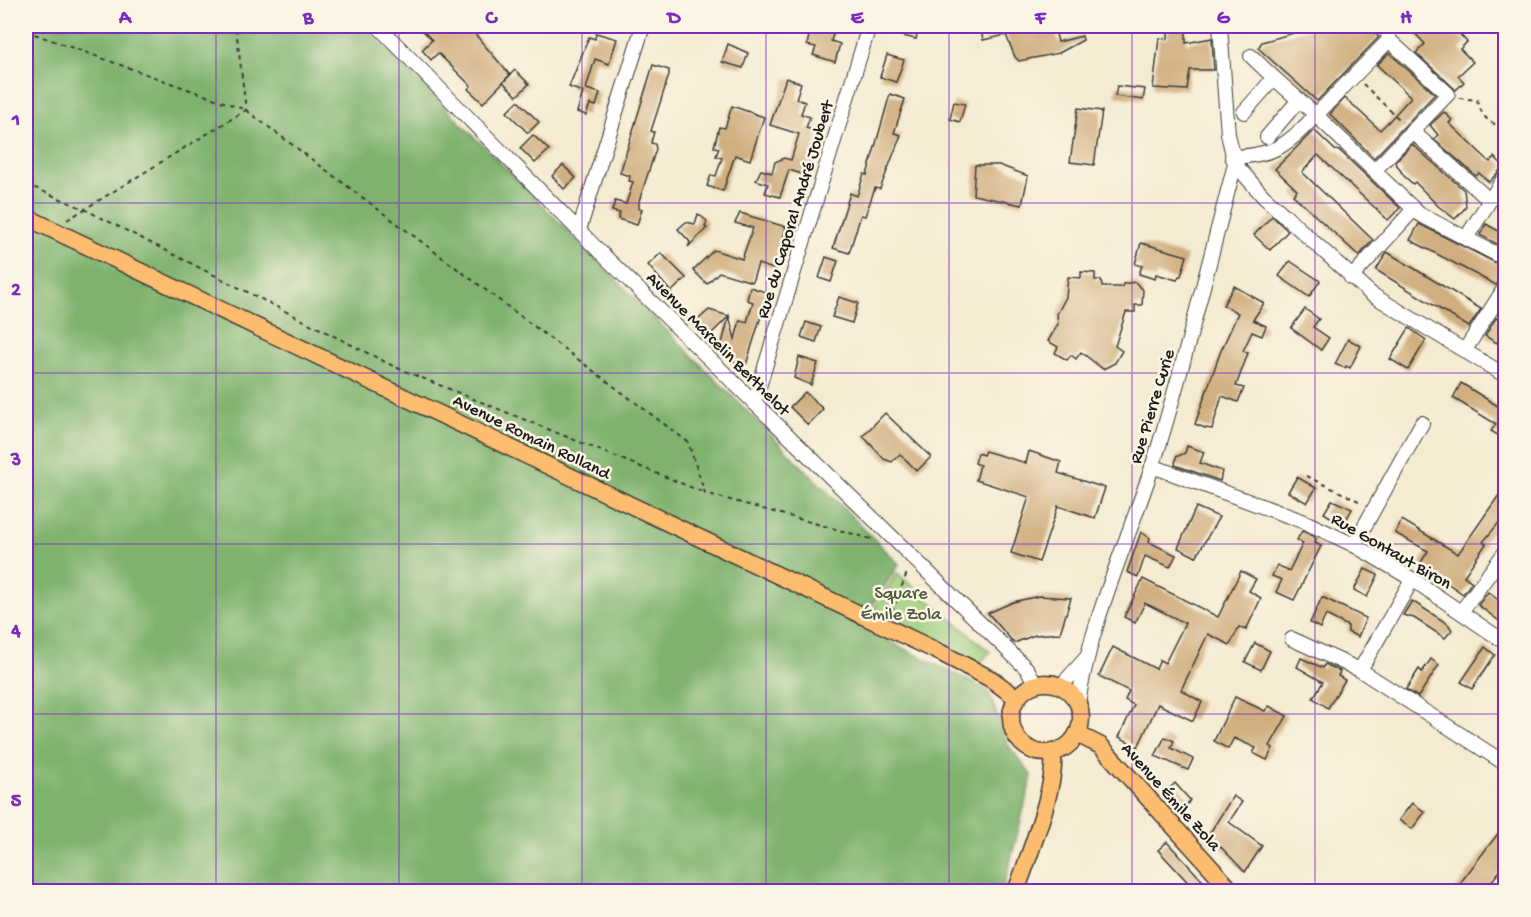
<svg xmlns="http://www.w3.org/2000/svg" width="1531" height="917" viewBox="0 0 1531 917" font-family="'Gochi Hand',sans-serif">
<rect width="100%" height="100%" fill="#fcf5e5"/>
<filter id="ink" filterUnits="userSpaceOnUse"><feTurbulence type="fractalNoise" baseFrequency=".0167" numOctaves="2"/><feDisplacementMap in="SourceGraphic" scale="12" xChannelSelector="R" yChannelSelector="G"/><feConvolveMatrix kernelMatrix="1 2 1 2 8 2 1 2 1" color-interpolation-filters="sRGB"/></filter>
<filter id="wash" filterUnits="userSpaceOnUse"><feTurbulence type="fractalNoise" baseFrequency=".008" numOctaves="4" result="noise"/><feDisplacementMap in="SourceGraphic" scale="24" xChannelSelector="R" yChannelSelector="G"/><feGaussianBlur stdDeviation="1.35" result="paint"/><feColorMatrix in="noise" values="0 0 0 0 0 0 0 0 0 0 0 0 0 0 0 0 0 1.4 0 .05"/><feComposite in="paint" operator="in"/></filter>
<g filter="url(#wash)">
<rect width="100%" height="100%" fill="#f4ebd1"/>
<!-- green -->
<path fill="#9ecf7e" stroke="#5d764d" stroke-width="1.5" d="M897 573 990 652 979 664 874 609Z"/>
<!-- forest -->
<path fill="#7eb26d" stroke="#4d6744" stroke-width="1.5" d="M26 26H364L899 564 858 626 988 690 1008 745 1032 776 1003 891H26Z"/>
<g id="blocks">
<!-- building -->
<g fill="#d0ae7f">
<path d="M429 26H468L510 75 483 103 468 89 471 86 438 53 431 60 422 50 432 40 423 31Z"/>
<path d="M811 26 835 28 831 41 840 44 835 62 813 55 816 47 807 45Z"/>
<path d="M878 26H919L916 39 877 30Z"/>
<path d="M980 26H1054L1058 42 1082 36 1083 40 1059 53 1019 61 1015 57 1006 35 983 40Z"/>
<path d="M1168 26H1186V43L1212 38 1214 70H1190L1187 90 1153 88 1159 38 1168 39Z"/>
<path d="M1318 26H1367L1379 37 1317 101 1258 48 1262 42Z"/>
<path d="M1408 26H1452L1467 42 1460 49 1473 62 1458 76 1464 82 1456 90 1416 53 1425 44Z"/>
<path d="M596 33 617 39 609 64 595 59 586 89 600 93 596 106 590 104 586 115 577 112 583 92 569 87 589 37 595 39Z"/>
<path d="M728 44 748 53 743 68 722 62Z"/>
<path d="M1389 53 1435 94 1374 158 1330 114 1345 98 1380 130 1390 120 1411 97 1377 65Z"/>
<path d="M887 55 904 60 896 82 880 77Z"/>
<path d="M653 65 669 70V75L651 131 654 132 651 143 655 144 656 149 639 201V209H642L637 225 618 219 620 213 612 211 615 201 626 204 633 182 629 181 630 176 620 173Z"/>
<path d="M515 70 529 84 517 96 503 82Z"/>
<path d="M786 78 801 83 796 99 805 102 801 114 810 117 806 128 819 132 805 175 789 170 780 197 765 193 768 184 756 180 761 170 772 173 775 162 784 158 791 160 799 134 770 125Z"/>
<path d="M1117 86 1145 89 1143 100 1115 96Z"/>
<path d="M890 94 905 99 894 133 901 135 880 189 875 188 865 216 861 215 849 253 833 248 850 193 857 196 864 174 867 175Z"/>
<path d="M518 101 539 122 528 133 507 112Z"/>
<path d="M954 102 965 104 960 122 950 119Z"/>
<path d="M732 106 764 117 750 160 735 155 723 191 707 186 711 175 716 176 722 158 716 156 719 148 714 147 719 127 725 128Z"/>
<path d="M1078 108 1102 111 1094 165 1070 162Z"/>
<path d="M1444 112 1452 120 1449 123 1490 162 1494 157 1504 166 1489 182 1479 173 1476 176 1434 139 1438 135 1430 125Z"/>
<path d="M1314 130 1335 150 1340 151 1400 208 1388 220 1318 155 1302 172 1373 240 1359 256 1293 195 1297 190 1275 169Z"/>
<path d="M533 135 549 150 535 163 520 148Z"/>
<path d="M1412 144 1464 190 1466 207 1455 219 1438 206 1415 182 1413 184 1404 176 1395 162Z"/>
<path d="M563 165 576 178 564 189 552 176Z"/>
<path d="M975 165H999L1028 176 1022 205 973 195Z"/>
<path d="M740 213 786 227 776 270 758 264 752 282 719 272 707 284 693 270 714 250 742 259 753 228 735 223Z"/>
<path d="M698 214 707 221 705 227 707 228 688 247 690 242 678 229 686 222 695 224Z"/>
<path d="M1272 216 1288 231 1270 250 1254 235Z"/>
<path d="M1419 224 1506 268V277L1496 285 1410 240Z"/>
<path d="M1486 224 1506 235V249L1480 235Z"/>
<path d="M1141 243 1187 256 1181 276H1179L1177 280 1156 274 1155 279 1139 274 1142 266 1135 264Z"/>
<path d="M1387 252 1481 309 1469 327 1376 270Z"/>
<path d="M661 253 686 278 671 292 648 265Z"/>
<path d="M826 257 838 261 831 282 819 278Z"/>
<path d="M1290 261 1320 281 1309 297 1279 276Z"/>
<path d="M1081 272 1095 273V280H1101L1102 287H1122L1123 284 1135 282 1143 290 1142 305H1135V312H1126L1115 346 1122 351 1115 363 1103 369 1081 352 1076 359 1071 355 1067 360 1055 353 1058 347 1048 341 1058 324 1057 314 1066 297 1068 277 1081 278Z"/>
<path d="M1234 286 1264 303 1253 320 1266 326 1262 336 1252 332 1243 351 1248 353 1236 386 1244 388 1238 402 1222 396 1212 429 1205 428 1195 424 1220 353 1238 313 1223 305Z"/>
<path d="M750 287 768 293 746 365 733 361 734 357 720 351 729 316 735 339 740 320 747 322 753 302 747 300Z"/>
<path d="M839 297 858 303 852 323 832 317Z"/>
<path d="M1305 309 1319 319 1313 327 1329 338 1321 350 1291 328Z"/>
<path d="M709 310 729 316 706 339 693 324Z"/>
<path d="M1496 318 1506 324 1497 343 1485 336Z"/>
<path d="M806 322 821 327 816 342 801 337Z"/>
<path d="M1409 328 1426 340 1408 370 1390 359Z"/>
<path d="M1348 339 1361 346 1350 368 1346 366 1345 368 1335 364Z"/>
<path d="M799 357 818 363 811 385 794 378Z"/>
<path d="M1461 383 1504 410 1506 408V440L1491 431 1496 424 1453 398Z"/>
<path d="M805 392 823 409 808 425 790 407Z"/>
<path d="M885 413 931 457 917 471 900 454 892 462 884 459 863 436Z"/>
<path d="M1187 446 1204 452 1200 463 1222 471 1220 481 1175 465 1176 457 1185 453Z"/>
<path d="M985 451 1026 463 1029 451 1061 462 1058 473 1105 488 1095 518 1058 506 1039 562 1011 553 1029 497 976 480 980 465 975 463 978 453 983 455Z"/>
<path d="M1297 477 1316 488 1307 503 1288 492Z"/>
<path d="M1506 485V514L1483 542 1486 544 1464 576 1472 582 1463 594 1420 564 1428 551 1395 533 1402 520 1458 554Z"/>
<path d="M1332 500 1352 509 1343 525 1324 513Z"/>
<path d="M1196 507 1219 517 1196 557 1178 548Z"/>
<path d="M1302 531 1314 536 1316 539 1315 543 1321 546 1294 600 1276 592 1282 580 1272 576 1277 565 1289 571 1303 543 1297 540Z"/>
<path d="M1141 532 1150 538 1149 542 1176 555 1170 567 1145 556 1138 577 1127 572Z"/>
<path d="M1365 569 1378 575 1367 597 1354 590Z"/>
<path d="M1241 571 1256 579 1249 591 1261 598 1246 630 1239 627 1230 645 1208 634 1181 690 1202 702 1193 721 1158 704 1138 747 1119 737 1134 705 1125 700 1129 691 1099 676 1113 647 1156 669 1160 660 1165 663 1185 623 1145 603 1135 623 1124 617 1143 579 1218 617Z"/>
<path d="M1488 592 1506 606V626L1478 605Z"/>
<path d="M1039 596 1071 598 1060 633 1035 635 1014 643 988 613 1013 602Z"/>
<path d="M1322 597 1366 618 1358 637 1348 632V626L1326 615 1320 628 1310 623Z"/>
<path d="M1412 601 1448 624 1452 630 1445 638 1414 618 1403 615Z"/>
<path d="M1255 643 1270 651 1261 670 1245 662Z"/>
<path d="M1485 647 1495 655 1472 689 1461 682Z"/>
<path d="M1301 658 1323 668 1325 664 1340 671 1338 676 1345 680 1328 708 1313 698 1323 682 1297 667Z"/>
<path d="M1431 659 1439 665 1418 697 1406 689 1419 669 1422 672Z"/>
<path d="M1235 697 1265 711 1269 706 1287 716 1270 746 1273 748 1267 760 1253 753 1256 748 1234 738 1228 749 1214 741Z"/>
<path d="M1165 737 1174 741 1171 748 1193 759 1188 770 1155 756Z"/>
<path d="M1175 783 1190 800 1182 813 1164 794Z"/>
<path d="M1233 796 1242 802 1229 822 1262 846 1245 872 1216 842 1213 847 1206 839Z"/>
<path d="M1412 803 1425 812 1412 829 1399 820Z"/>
<path d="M1506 823V863L1484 891H1454Z"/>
<path d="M1167 842 1212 891H1196L1158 850Z"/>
</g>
</g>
</g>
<g filter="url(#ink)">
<use href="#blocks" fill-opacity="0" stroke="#3c3b37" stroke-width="1.5"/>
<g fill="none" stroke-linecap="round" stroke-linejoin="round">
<defs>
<g id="minor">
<path d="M378 26 593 245 1027 669 1036 684"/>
<path d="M1220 26 1228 134 1235 164 1263 196 1371 294 1506 376"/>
<path d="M1251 56 1274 78"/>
<path d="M1244 112 1274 78 1299 100"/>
<path d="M1412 131 1488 199"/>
<path d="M1267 137 1299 100 1316 115 1389 40"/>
<path d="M1232 157C1275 156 1287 145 1316 115L1419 214 1506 259"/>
<path d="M1375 170 1448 94 1389 40 1387 26"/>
<path d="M579 230 643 26"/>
<path d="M1466 238 1506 175"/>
<path d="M1351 278 1414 209"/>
<path d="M1465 350 1506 286"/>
<path d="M754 403 869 26"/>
<path d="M1152 466 1305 522 1354 545 1412 579 1506 643"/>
<path d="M1354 545 1422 423"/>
<path d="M1408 587 1360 670 1506 764"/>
<path d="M1461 612 1506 551"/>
<path d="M1292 639 1360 670"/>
<path d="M1061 686 1087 657"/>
<path d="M1078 703C1091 618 1130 537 1156 455 1186 359 1209 261 1235 164"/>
</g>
<g id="major">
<path d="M26 217 941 653 991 679 1017 698"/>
<circle cx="1046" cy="718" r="35"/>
<path d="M1077 734 1101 746 1233 892"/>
<path d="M1016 892C1026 862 1060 779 1052 752"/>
</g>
</defs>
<!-- minor casing -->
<use href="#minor" stroke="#3c3b37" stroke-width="16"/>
<!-- major casing -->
<use href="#major" stroke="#3c3b37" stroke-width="19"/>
<!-- path -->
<g stroke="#3c3b37" stroke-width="2" stroke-dasharray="4.5 4.5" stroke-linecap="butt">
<path d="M26 31 246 110 688 442 705 493 875 540"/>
<path d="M1363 84 1402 122"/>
<path d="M1459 98 1477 100C1482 117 1488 123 1505 128L1506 134"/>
<path d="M26 184 84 209 395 367 705 493"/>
<path d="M67 220 246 110 236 28 238 26"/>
<path d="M1306 476 1363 503"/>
<path d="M892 612 908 570"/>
</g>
<!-- minor -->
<use href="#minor" stroke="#fff" stroke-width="14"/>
<!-- major -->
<use href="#major" stroke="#fcbd6f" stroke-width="16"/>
</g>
</g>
<!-- grid -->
<path fill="none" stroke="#7b2cbf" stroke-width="1.5" stroke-opacity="0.55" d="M216 26V892M399 26V892M582 26V892M766 26V892M949 26V892M1132 26V892M1315 26V892M26 203H1506M26 373H1506M26 544H1506M26 714H1506"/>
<g text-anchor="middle" stroke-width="5" stroke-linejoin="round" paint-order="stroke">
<!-- street labels -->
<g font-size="18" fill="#1c1c1c" stroke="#fcf5e5">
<text transform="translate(794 209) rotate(-73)" y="6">Rue du Caporal André Joubert</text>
<text transform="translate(719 343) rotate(45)" y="6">Avenue Marcelin Berthelot</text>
<text transform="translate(1151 406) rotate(-73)" y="6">Rue Pierre Curie</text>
<text transform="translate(532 436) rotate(26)" y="6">Avenue Romain Rolland</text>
<text transform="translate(1392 550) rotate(30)" y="6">Rue Gontaut Biron</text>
<text transform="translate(1172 796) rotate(48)" y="6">Avenue Émile Zola</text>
</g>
<!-- park labels -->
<g font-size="18" fill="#4a5b3e" stroke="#fcf5e5">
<text x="901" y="598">Square<tspan x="901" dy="21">Émile Zola</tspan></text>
</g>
</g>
<!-- margin -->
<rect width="1531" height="917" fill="none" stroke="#fcf5e5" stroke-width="66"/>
<rect x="33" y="33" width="1465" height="851" fill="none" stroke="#7b2cbf" stroke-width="2"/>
<g font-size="20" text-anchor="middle" font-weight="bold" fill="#7b2cbf">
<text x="125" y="23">A</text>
<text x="308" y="23">B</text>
<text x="491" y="23">C</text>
<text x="674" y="23">D</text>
<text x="857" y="23">E</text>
<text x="1040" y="23">F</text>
<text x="1223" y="23">G</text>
<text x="1406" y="23">H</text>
<text x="16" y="125">1</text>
<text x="16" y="295">2</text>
<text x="16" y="465">3</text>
<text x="16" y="636">4</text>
<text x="16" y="806">5</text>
</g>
</svg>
